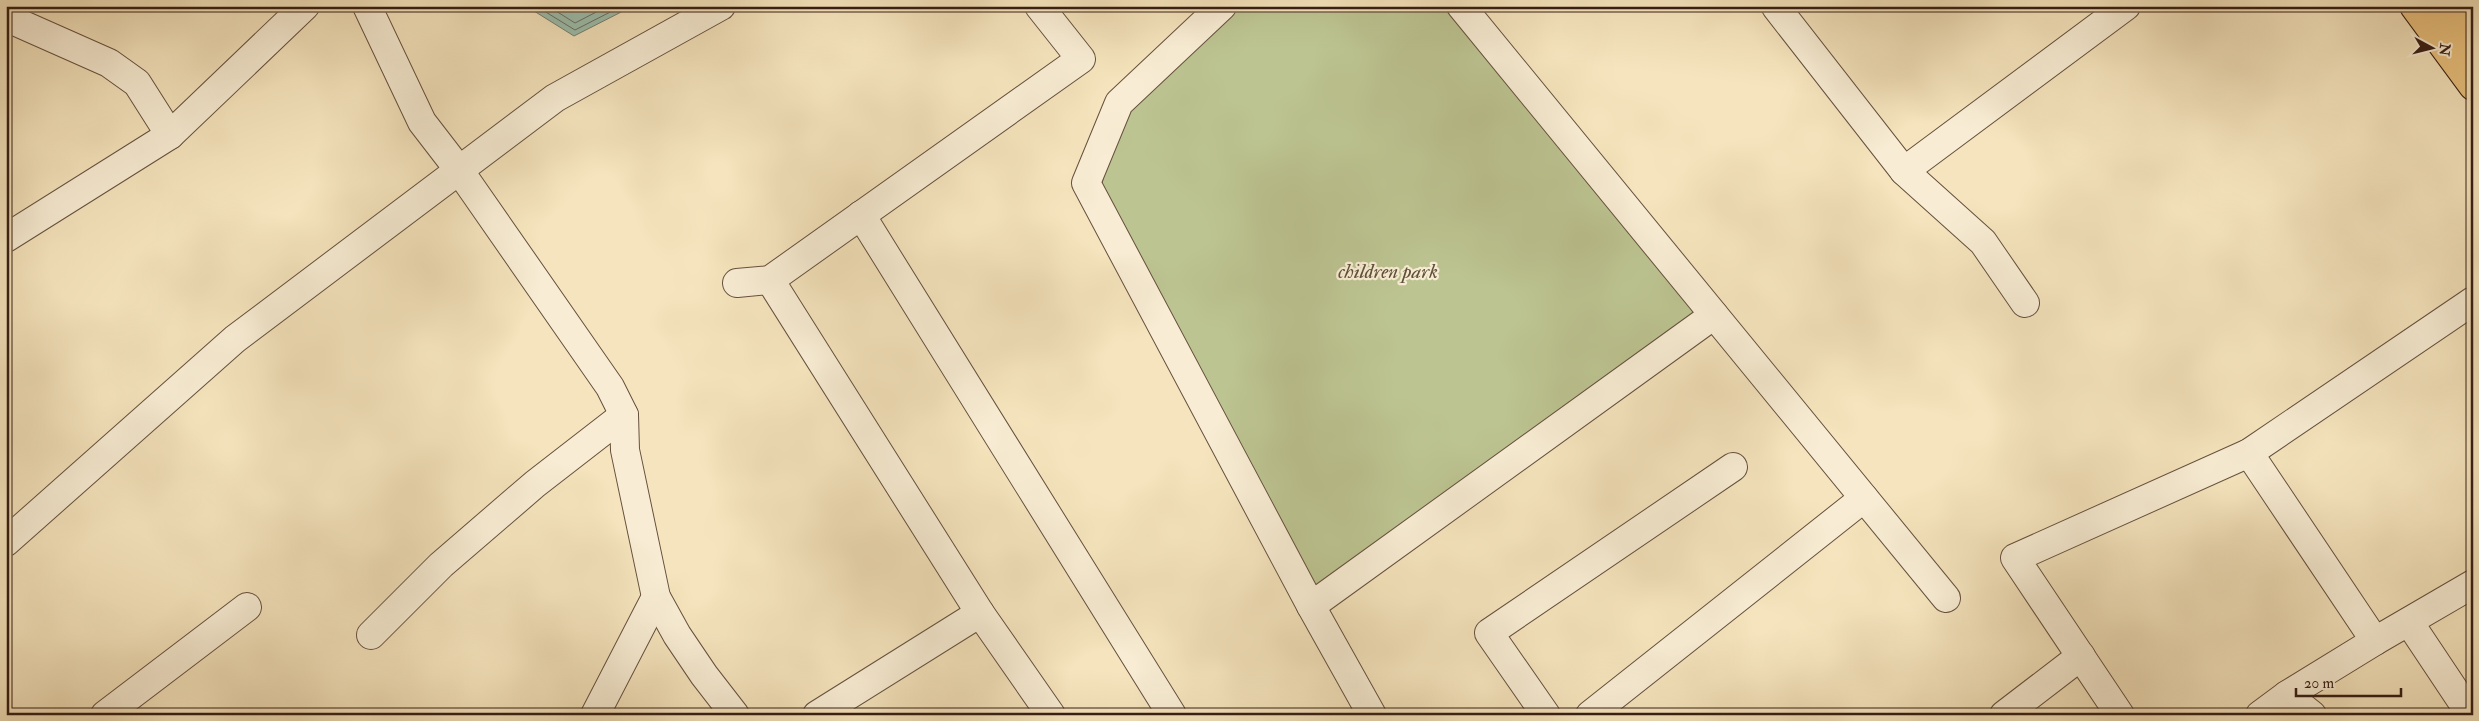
<svg xmlns="http://www.w3.org/2000/svg" width="2479" height="721" viewBox="0 0 2479 721" font-family="'IM FELL Double Pica',serif">
<rect width="100%" height="100%" fill="#f5e4bd"/>
<filter id="stains"><feTurbulence type="fractalNoise" baseFrequency=".004" numOctaves="4"/><feColorMatrix values="0 0 0 0 .2 0 0 0 0 .09 0 0 0 0 .02 0 0 0 .5 -.17"/></filter>
<radialGradient id="worn" r=".72"><stop offset=".6" stop-color="#630" stop-opacity="0"/><stop offset="1" stop-color="#630" stop-opacity=".3"/></radialGradient>
<!-- green -->
<path fill="#bcc491" stroke="#797152" d="M1222 6H1461L1714 315 1311 606 1098 203 1119 103Z"/>
<!-- water -->
<path fill="#9cbfae" stroke="#737f70" d="M526 6H633L574 36Z"/>
<g fill="none" stroke-linecap="round" stroke-linejoin="round">
<!-- shore -->
<g stroke="#696e61" stroke-width="1">
<path d="M536 6 575 30 622 6"/>
<path d="M548 6 575 23 608 6"/>
</g>
<defs>
<g id="minor">
<path d="M367 6 422 122 459 170 610 387 624 415 625 450 656 597 677 635 704 675 735 715"/>
<path d="M1222 6 1119 103 1086 183 1311 606 1714 315"/>
<path d="M1461 6 1946 598"/>
<path d="M1776 7 1904 171 2126 6"/>
<path d="M6 21 12 20 109 63 137 83 170 135"/>
<path d="M1904 171 1983 242 2025 303"/>
<path d="M861 215 1172 715"/>
<path d="M6 238 170 135 305 6"/>
<path d="M770 280 980 613"/>
<path d="M737 283 770 280 1081 59 1039 6"/>
<path d="M2249 453 2375 641 2473 584"/>
<path d="M6 542 235 339 555 98 721 6"/>
<path d="M1311 606 1372 715"/>
<path d="M2409 622 2471 715"/>
<path d="M371 635 441 565 535 484 624 415"/>
<path d="M105 715 247 607"/>
<path d="M595 715 656 597"/>
<path d="M817 715 980 613 1051 715"/>
<path d="M1546 715 1489 633 1733 467"/>
<path d="M1590 715 1864 498"/>
<path d="M2004 715 2081 656"/>
<path d="M2120 715 2015 558 2249 453 2473 301"/>
<path d="M2260 715 2287 695"/>
<path d="M2312 715 2287 695 2375 641"/>
</g>
<g id="major">
<path d="M2414 6 2473 86"/>
<path d="M2446 6 2473 43"/>
</g>
</defs>
<!-- minor casing -->
<use href="#minor" stroke="#66503e" stroke-width="30"/>
<!-- major casing -->
<use href="#major" stroke="#361e14" stroke-width="30"/>
<!-- minor -->
<use href="#minor" stroke="#f8edd4" stroke-width="28"/>
<!-- major -->
<use href="#major" stroke="#eac27e" stroke-width="28"/>
</g>
<g text-anchor="middle" stroke-width="4.5" stroke-linejoin="round" paint-order="stroke">
<!-- park labels -->
<g font-size="21" font-style="italic" fill="#5e503a" stroke="#f8edd4">
<text x="1388" y="278">children park</text>
</g>
</g>
<!-- margin -->
<rect width="2479" height="721" fill="none" stroke="#f5e4bd" stroke-width="25"/>
<rect x="8" y="8" width="2464" height="706" fill="none" stroke="#361e14" stroke-width="2.5"/>
<rect x="12" y="12" width="2454" height="696" fill="none" stroke="#361e14"/>
<!-- north arrow -->
<g transform="translate(2432 48) rotate(97)" stroke="#f8edd4" stroke-width="4" paint-order="stroke">
<path d="M0-4L9 19L0 12L-9 19Z" fill="#361e14"/>
<text y="-8" font-size="14" font-weight="bold" text-anchor="middle" fill="#361e14">N</text>
</g>
<!-- scale -->
<path d="M2296 688v8h105v-8" fill="none" stroke="#361e14" stroke-width="2.5"/>
<text x="2304" y="688" font-size="15" fill="#361e14" stroke="#f8edd4" stroke-width="4" paint-order="stroke">20 m</text>
<rect width="100%" height="100%" filter="url(#stains)"/>
<rect width="100%" height="100%" fill="url(#worn)"/>
</svg>
